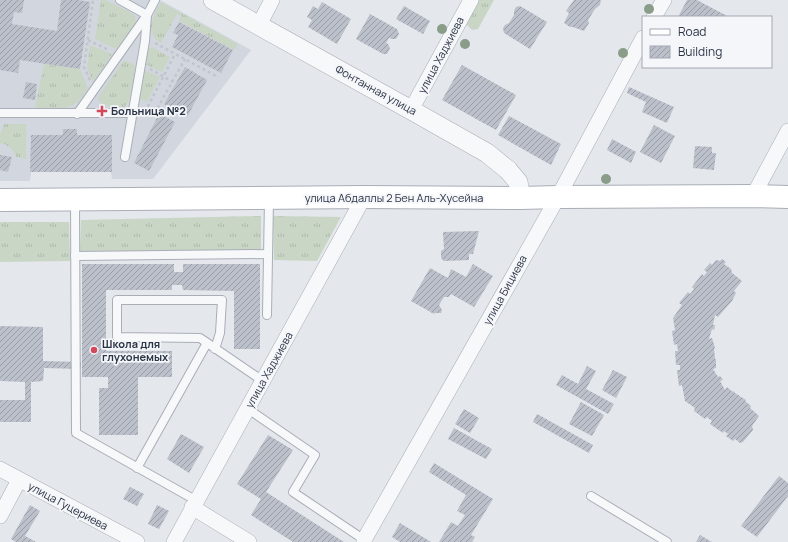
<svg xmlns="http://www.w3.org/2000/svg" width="788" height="542" viewBox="0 0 788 542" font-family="Manrope,sans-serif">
<defs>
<pattern id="grass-tufts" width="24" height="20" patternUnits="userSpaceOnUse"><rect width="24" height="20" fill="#c9d6c5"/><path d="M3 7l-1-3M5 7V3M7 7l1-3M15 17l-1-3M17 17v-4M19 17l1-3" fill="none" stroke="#adb8ab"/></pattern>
<pattern id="building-hatch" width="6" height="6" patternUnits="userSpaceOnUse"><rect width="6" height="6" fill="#bbc0ca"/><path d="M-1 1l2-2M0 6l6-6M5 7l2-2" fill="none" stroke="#989da6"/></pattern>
</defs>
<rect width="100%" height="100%" fill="#e4e7ec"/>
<!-- built -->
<path fill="#d2d6de" d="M0 0H160L251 50 153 179H112L111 172H31L30 181H0Z"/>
<!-- grass -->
<g fill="url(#grass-tufts)">
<path d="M101 0H105L132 13 135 17 136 23 116 49 95 39Z"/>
<path d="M478 0H494L478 29 472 30 467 25 466 20Z"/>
<path d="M161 2 238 44 234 50 179 21 181 16 177 14 161 43C143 32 153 17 161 2Z"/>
<path d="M90 45 112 54 93 82 87 68Z"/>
<path d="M152 47 170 57 162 72 145 64 148 49Z"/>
<path d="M124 60 135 65C132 89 133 126 99 101L98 97Z"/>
<path d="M44 64 80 69 88 88C85 92 81 100 76 103 65 111 47 110 35 107Z"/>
<path d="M144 70 160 77 147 102 140 99Z"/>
<path d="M4 124H26V159L16 157C13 148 9 145 0 143V135Z"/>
<path d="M261 216V250L80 252 81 220Z"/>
<path d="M273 216 341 217 317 261 274 260Z"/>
<path d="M0 222H69L70 261 0 262Z"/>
</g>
<!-- building -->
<g fill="url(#building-hatch)">
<path d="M0 0H24L22 13 14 12 12 24 57 31 61 0H78L90 2 80 69 20 60 18 73 0 70Z"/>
<path d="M574 0H601L600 5 595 9 588 20 589 23 584 31 573 27H570L564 23 569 13 566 11Z"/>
<path d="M687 0H697L729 17H678Z"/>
<path d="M322 2 351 19 337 44 308 27 312 20 307 17 313 6 318 9Z"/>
<path d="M404 6 430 21 423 34 396 19Z"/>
<path d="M520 6 547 22 530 49 504 33 503 28 505 25 509 23 514 15V11L516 7Z"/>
<path d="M370 14 397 29 399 34 396 39H392L389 38 386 43 388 44 390 48 387 54H383L356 39Z"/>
<path d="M179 22 233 50 221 73 172 47 178 35 173 33Z"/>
<path d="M462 65 516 95 496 130 442 100Z"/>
<path d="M185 67 207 80 187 117 164 104Z"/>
<path d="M26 82 37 84 35 100 23 98Z"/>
<path d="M629 87 674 107 667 123 642 112 646 102 627 93Z"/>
<path d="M159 114 175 122 149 171 134 163Z"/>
<path d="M509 116 561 144 551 165 498 135Z"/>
<path d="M654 125 675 136 661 163 640 152Z"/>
<path d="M63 129H77V135H112V172H30L31 135H63Z"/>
<path d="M612 139 636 152 631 163 607 150Z"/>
<path d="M695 146 712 147V153H716L714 170 693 168Z"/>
<path d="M0 155 12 157 8 172 0 170Z"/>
<path d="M479 231 473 254H469V260L444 261 441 258V251L444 249 443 232Z"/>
<path d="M722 259 726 262 724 264 731 269 732 273 742 281 734 291 736 293 732 301 718 317 715 315 713 325H715L714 330 712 329 709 339 712 338 715 348H714L715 359H716V368L713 369 718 377 720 376 723 380 720 381 725 390 727 387 733 392 734 391 735 393 746 400 745 401 751 406 750 408 759 416 752 426 753 430 743 442 740 443 735 439 733 441 726 436 728 434 724 431 723 433 710 424 712 421 707 417 705 419 694 411 695 408 685 401 682 385 679 386 677 370H680V365H676L675 351H678L677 344 674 345 672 331 675 330 673 318 682 305 679 303 688 292 690 294 694 289 692 287 702 274 704 276 707 272 704 270 710 263 712 265 716 260 720 261Z"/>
<path d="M82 264H174V272H183V264H260V349H234V291L183 290 182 285H172V290H106V351H172V377H138V435H99V388H108V377H82Z"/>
<path d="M473 264 493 276 474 307 451 294 449 297H444L439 305 442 310 441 313H435L434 314 411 301 430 268 448 278 451 269 466 277Z"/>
<path d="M0 326 43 327V361L81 362V369L44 368 43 381 31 382V422H0V400H25V382L0 381Z"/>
<path d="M587 366 596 371 586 389 614 404 608 414 556 385 562 375 578 384Z"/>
<path d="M613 370 627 377 616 398 602 390Z"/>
<path d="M581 402 604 415 592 436 569 424Z"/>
<path d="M464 409 479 418 470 433 455 424Z"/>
<path d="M537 414 593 445 589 453 533 422Z"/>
<path d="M454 428 492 449 486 459 448 439Z"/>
<path d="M181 434 204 447 189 473 167 459Z"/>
<path d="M268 435 293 450 266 492 344 542H293L251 515 261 499 237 484Z"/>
<path d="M434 463 493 499 471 535 475 537 472 542H439L451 522 458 526 465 515 457 511 466 495 429 472Z"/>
<path d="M779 476 788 483V496L757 537 741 526Z"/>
<path d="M130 487 144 494 137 506 123 499Z"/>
<path d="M30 505 40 511 25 536 36 542H16L11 539Z"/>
<path d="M157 505 169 511 159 529 148 524Z"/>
<path d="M400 523 431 542H400L392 537Z"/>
<path d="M700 535 712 542H696Z"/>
</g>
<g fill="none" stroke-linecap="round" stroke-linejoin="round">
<defs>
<g id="service">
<path d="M0 113H133"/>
<path d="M77 114 147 15 120 0"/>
<path d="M125 157 145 41 147 15 155 0"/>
<path d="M75 201 76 433 197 501"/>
<path d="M75 256 268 254"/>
<path d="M267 315 269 199"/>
<path d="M215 349 220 333 222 300H117V337L200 338 263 381"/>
<path d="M248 409 315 455 293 492 366 541"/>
<path d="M137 468 207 343"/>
<path d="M591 496 667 542"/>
</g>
<g id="minor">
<path d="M654 17 664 0"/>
<path d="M259 25 272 0"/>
<path d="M411 110 471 0"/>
<path d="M753 196 788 131"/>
<path d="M0 469 137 542"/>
<path d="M192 507 249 542"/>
<path d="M0 516 19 480"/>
<path d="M364 540 558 197 643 38"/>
<path d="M174 542 364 197"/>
</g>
<path id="tertiary" d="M213 0 411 110 487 153 508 170 518 182 521 198"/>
<path id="secondary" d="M0 200 364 197 521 198 558 197 753 196 788 197"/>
</defs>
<!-- service casing -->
<use href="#service" stroke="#a9aeb7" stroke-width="10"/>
<!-- minor casing -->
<use href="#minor" stroke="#a9aeb7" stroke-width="16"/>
<!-- tertiary casing -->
<use href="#tertiary" stroke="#a9aeb7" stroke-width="20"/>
<!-- secondary casing -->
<use href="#secondary" stroke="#a9aeb7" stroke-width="24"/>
<!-- path -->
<g stroke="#c2c5cb" stroke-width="2.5" stroke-dasharray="3 3" stroke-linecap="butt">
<path d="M88 40 109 50"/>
<path d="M155 43 218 77"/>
<path d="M150 69 173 82"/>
<path d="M90 80 84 67 93 0"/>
<path d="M146 110 157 109 185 59"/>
<path d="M144 111 146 110 175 54"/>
</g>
<!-- service -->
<use href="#service" stroke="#f7f8fa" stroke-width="8"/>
<!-- minor -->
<use href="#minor" stroke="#f7f8fa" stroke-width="15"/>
<!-- tertiary -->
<use href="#tertiary" stroke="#f7f8fa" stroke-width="19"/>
<!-- secondary -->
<use href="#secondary" stroke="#fff" stroke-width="22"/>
</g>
<!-- trees -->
<g fill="#899d89">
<circle cx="649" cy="9" r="5"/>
<circle cx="442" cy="29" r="5"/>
<circle cx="465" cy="44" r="5"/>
<circle cx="623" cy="53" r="5"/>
<circle cx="606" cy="179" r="5"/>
</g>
<!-- markers -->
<g fill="#d1495b" stroke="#f4f6f9" stroke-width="1.5">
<path d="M100 105h4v4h4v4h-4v4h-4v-4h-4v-4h4z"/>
<circle cx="94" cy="350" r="4"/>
</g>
<g text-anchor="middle" stroke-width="3.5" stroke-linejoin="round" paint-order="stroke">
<!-- street labels -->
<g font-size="11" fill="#2b3445" stroke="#f4f6f9">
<text transform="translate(441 55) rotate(-62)" y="4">улица Хаджиева</text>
<text transform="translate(376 90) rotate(29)" y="4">Фонтанная улица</text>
<text x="394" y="202">улица Абдаллы 2 Бен Аль-Хусейна</text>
<text transform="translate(505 290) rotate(-61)" y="4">улица Бициева</text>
<text transform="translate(269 370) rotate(-61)" y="4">улица Хаджиева</text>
<text transform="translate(68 506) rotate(28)" y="4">улица Гуцериева</text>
</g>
<!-- poi labels -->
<g font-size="11" font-weight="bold" fill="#2b3445" stroke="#f4f6f9" text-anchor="start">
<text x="111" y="115">Больница №2</text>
<text x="102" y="348">Школа для<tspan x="102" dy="13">глухонемых</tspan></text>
</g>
</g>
<!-- legend -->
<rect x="642" y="16" width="130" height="52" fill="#f4f6f9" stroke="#a4a8b1"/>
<rect x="650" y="29" width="20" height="6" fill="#ffffff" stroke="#a4a8b1"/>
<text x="678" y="36" font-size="12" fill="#2b3445">Road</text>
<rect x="650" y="46" width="20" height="12" fill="url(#building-hatch)" stroke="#a4a8b1"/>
<text x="678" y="56" font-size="12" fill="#2b3445">Building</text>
</svg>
